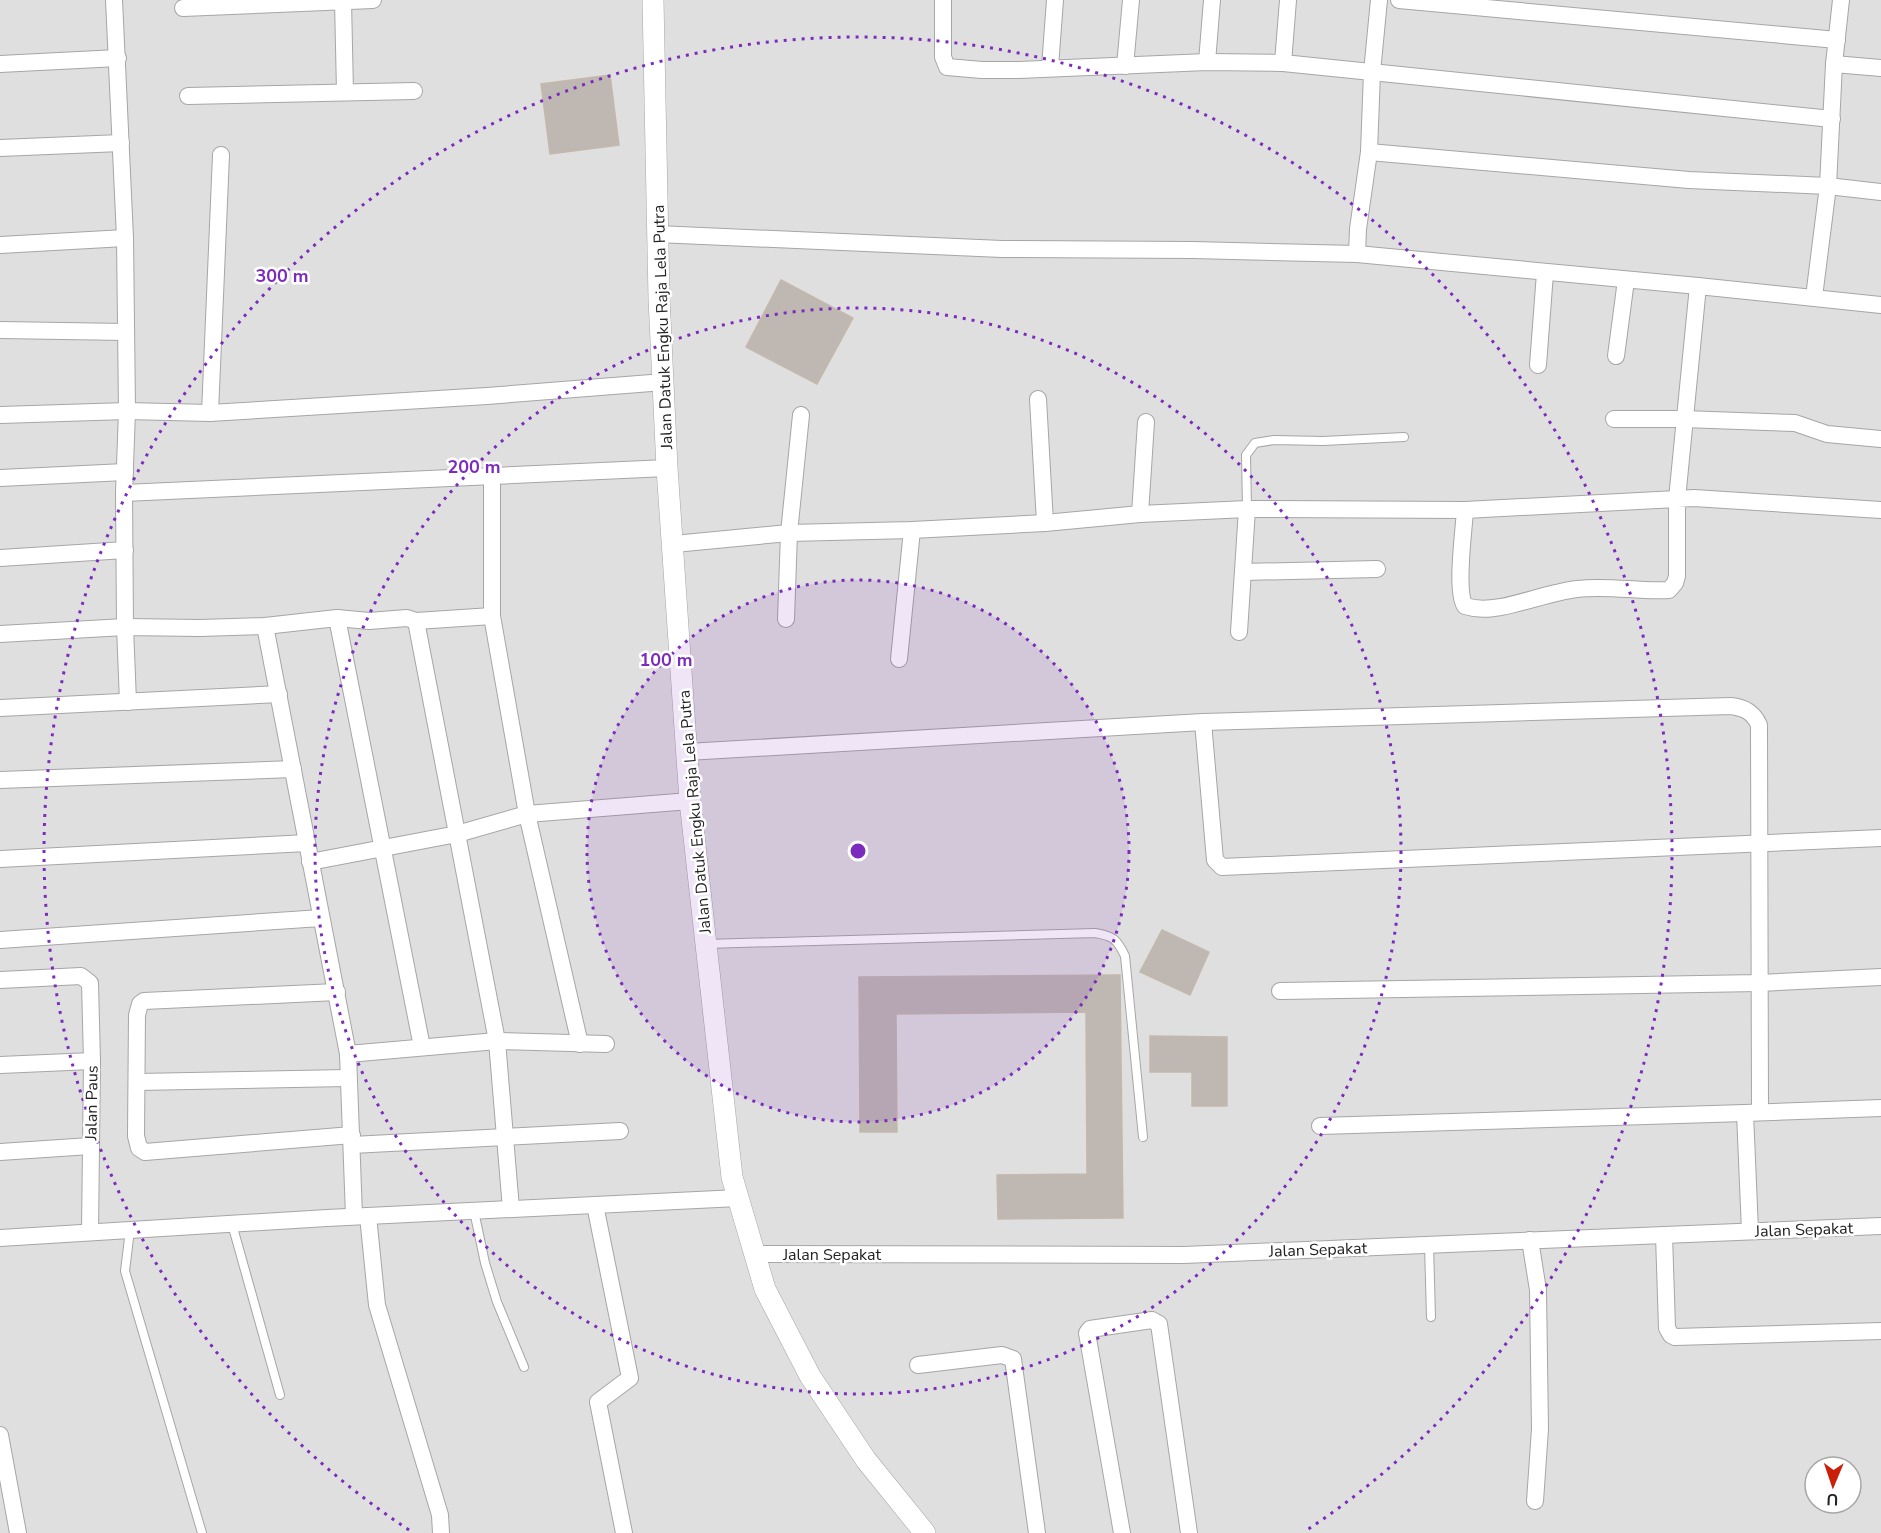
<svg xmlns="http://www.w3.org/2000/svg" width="1881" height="1533" viewBox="0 0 1881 1533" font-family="'Nunito Sans',sans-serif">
<rect width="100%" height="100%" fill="#f1f0e9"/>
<!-- residential -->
<path fill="#e0dfdf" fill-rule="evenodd" d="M0 0H1881V1533H0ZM1815 1467H1851V1503H1815Z"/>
<!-- building -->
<g fill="#bfb8b2" stroke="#c3b8ac" stroke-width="1.5">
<path d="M610 75 619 145 550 154 541 84Z"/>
<path d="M781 280 853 318 817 384 746 347Z"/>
<path d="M1162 930 1209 952 1190 995 1140 972Z"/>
<path d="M1120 975 1123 1218 998 1219 997 1175 1087 1174 1086 1012 896 1014 897 1132H860L859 977Z"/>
<path d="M1150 1036 1227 1037V1106H1192V1072H1150Z"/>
</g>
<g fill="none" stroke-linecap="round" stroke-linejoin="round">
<defs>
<g id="service">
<path d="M1247 509 1246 455 1255 443 1274 440 1323 441 1404 437"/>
<path d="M706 944 1095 933C1113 936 1117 939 1125 956L1143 1137"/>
<path d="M474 1211 485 1263 497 1302 524 1367"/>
<path d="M232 1224 280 1395"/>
<path d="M130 1230 125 1271 202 1533"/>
<path d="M1429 1245 1431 1317"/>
</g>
<g id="minor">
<path d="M114 0 125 238 127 411 124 493 125 627 128 702"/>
<path d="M943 0V57L947 67 982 70H1019L1207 62 1283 63 1832 119"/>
<path d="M1399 0 1837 40"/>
<path d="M343 1 345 92"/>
<path d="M183 8 373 0"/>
<path d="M1207 62 1212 0"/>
<path d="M1283 63 1288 0"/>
<path d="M0 64 118 58"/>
<path d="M1834 64 1881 68"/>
<path d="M1125 66 1131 0"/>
<path d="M1050 67 1055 0"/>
<path d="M188 96 414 91"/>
<path d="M0 148 121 143"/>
<path d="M1369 152 1689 180 1828 186 1881 192"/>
<path d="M657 234 1002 249 1193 250 1357 254 1698 286 1881 305"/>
<path d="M0 245 125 238"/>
<path d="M1357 254 1358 229 1369 152 1372 72 1379 0"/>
<path d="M1814 297 1828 186 1834 64 1841 0"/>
<path d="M0 330 126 332"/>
<path d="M1616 356 1626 280"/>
<path d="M1538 365 1545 273"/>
<path d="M1038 399 1045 523"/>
<path d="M210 413 221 155"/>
<path d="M0 415 127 411 210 413 487 396 664 382"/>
<path d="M1614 419H1684L1795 423 1827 434 1881 439"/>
<path d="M492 476V616L527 814 580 1044"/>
<path d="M0 478 125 472"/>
<path d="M124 493 667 468"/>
<path d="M1465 510C1464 530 1455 591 1465 606 1478 610 1488 609 1501 607 1527 602 1552 592 1577 589 1608 585 1639 592 1669 590L1675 583 1677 576V499L1694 498 1881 510"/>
<path d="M1140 514 1146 422"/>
<path d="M674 544 789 533 912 530 1045 523 1140 514 1247 509 1465 510 1677 499 1698 286"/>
<path d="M0 558 125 550"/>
<path d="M1243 572 1377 569"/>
<path d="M337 618 422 1047"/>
<path d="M786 619 789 533 801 415"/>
<path d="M416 621 492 616"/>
<path d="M265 626 348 1054 354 1216"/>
<path d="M1239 632 1247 509"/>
<path d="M0 634 125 627 200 628 265 626 337 618 369 621 407 618 416 621 497 1041 511 1209"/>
<path d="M899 659 912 530"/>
<path d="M0 708 279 694"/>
<path d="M1203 722 1215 860 1222 867 1881 838"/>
<path d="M687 752 1203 722 1731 706C1745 708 1753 712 1759 725L1760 1112"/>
<path d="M0 780 293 769"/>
<path d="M0 859 307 843"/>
<path d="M310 862 457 834 527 814 690 801"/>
<path d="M0 940 321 918"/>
<path d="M0 980 81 976 90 983 92 1061 90 1232"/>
<path d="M1280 991 1759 983 1881 977"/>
<path d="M337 992 144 1001 140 1004 137 1015 136 1136 139 1148 145 1152 352 1135"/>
<path d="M348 1054 497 1041 606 1044"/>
<path d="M0 1065 92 1061"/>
<path d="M138 1082 348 1078"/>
<path d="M1320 1126 1745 1113"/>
<path d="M352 1145 620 1131"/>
<path d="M0 1152 90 1146"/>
<path d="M595 1205 630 1378 598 1402 624 1533"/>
<path d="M368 1216 377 1305 440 1515 441 1533"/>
<path d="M1750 1231 1745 1113 1881 1108"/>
<path d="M1664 1235 1667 1328 1671 1335 1675 1337 1881 1331"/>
<path d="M0 1238 327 1218 738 1198"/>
<path d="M1530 1240 1538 1290 1540 1429 1535 1501"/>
<path d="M755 1254 1184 1255 1881 1226"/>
<path d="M918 1365 1002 1355 1013 1359 1037 1533"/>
<path d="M0 1435 18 1533"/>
<path d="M1122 1533 1087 1333 1090 1329 1152 1320 1159 1324 1189 1533"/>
</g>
<path id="tertiary" d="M653 0 659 298 667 468 690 801 732 1177 765 1289 810 1376 866 1460 925 1533"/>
</defs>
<!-- service casing -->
<use href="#service" stroke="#a6a6a6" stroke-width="10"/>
<!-- minor casing -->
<use href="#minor" stroke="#a6a6a6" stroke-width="18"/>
<!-- tertiary casing -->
<use href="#tertiary" stroke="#a6a6a6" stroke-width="22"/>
<!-- service -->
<use href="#service" stroke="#fff" stroke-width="8"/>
<!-- minor -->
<use href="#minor" stroke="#fff" stroke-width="16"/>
<!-- tertiary -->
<use href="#tertiary" stroke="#fff" stroke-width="21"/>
</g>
<!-- distance rings -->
<circle cx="858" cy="851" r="271" fill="#7b2cbf" fill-opacity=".12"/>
<g fill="none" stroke="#7b2cbf" stroke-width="3" stroke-dasharray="3 6">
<circle cx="858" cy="851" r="271"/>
<circle cx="858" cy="851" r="543"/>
<path d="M409 1530A814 814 0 1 1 1307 1530"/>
</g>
<g text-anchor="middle" stroke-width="5" stroke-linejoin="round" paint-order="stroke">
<!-- street labels -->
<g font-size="16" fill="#222" stroke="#fff">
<text transform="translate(662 327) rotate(-92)" y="6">Jalan Datuk Engku Raja Lela Putra</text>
<text transform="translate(694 812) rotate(-95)" y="6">Jalan Datuk Engku Raja Lela Putra</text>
<text transform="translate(91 1103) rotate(-89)" y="6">Jalan Paus</text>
<text transform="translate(1804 1229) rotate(-2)" y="6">Jalan Sepakat</text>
<text transform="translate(1318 1249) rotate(-2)" y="6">Jalan Sepakat</text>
<text x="832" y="1260">Jalan Sepakat</text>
</g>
</g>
<circle cx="858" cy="851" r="9" fill="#7b2cbf" stroke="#fff" stroke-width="3"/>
<g font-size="18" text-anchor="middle" font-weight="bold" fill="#7b2cbf" stroke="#fff" stroke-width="5" stroke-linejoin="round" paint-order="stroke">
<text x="282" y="282">300 m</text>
<text x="474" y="473">200 m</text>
<text x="666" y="666">100 m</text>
</g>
<!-- north arrow -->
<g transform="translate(1833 1485) rotate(182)"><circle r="28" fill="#ffffff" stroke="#a7a7a7" stroke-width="1.5"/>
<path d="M0-4.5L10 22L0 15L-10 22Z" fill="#ca1f09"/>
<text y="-9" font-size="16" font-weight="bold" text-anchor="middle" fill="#222222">U</text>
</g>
</svg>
